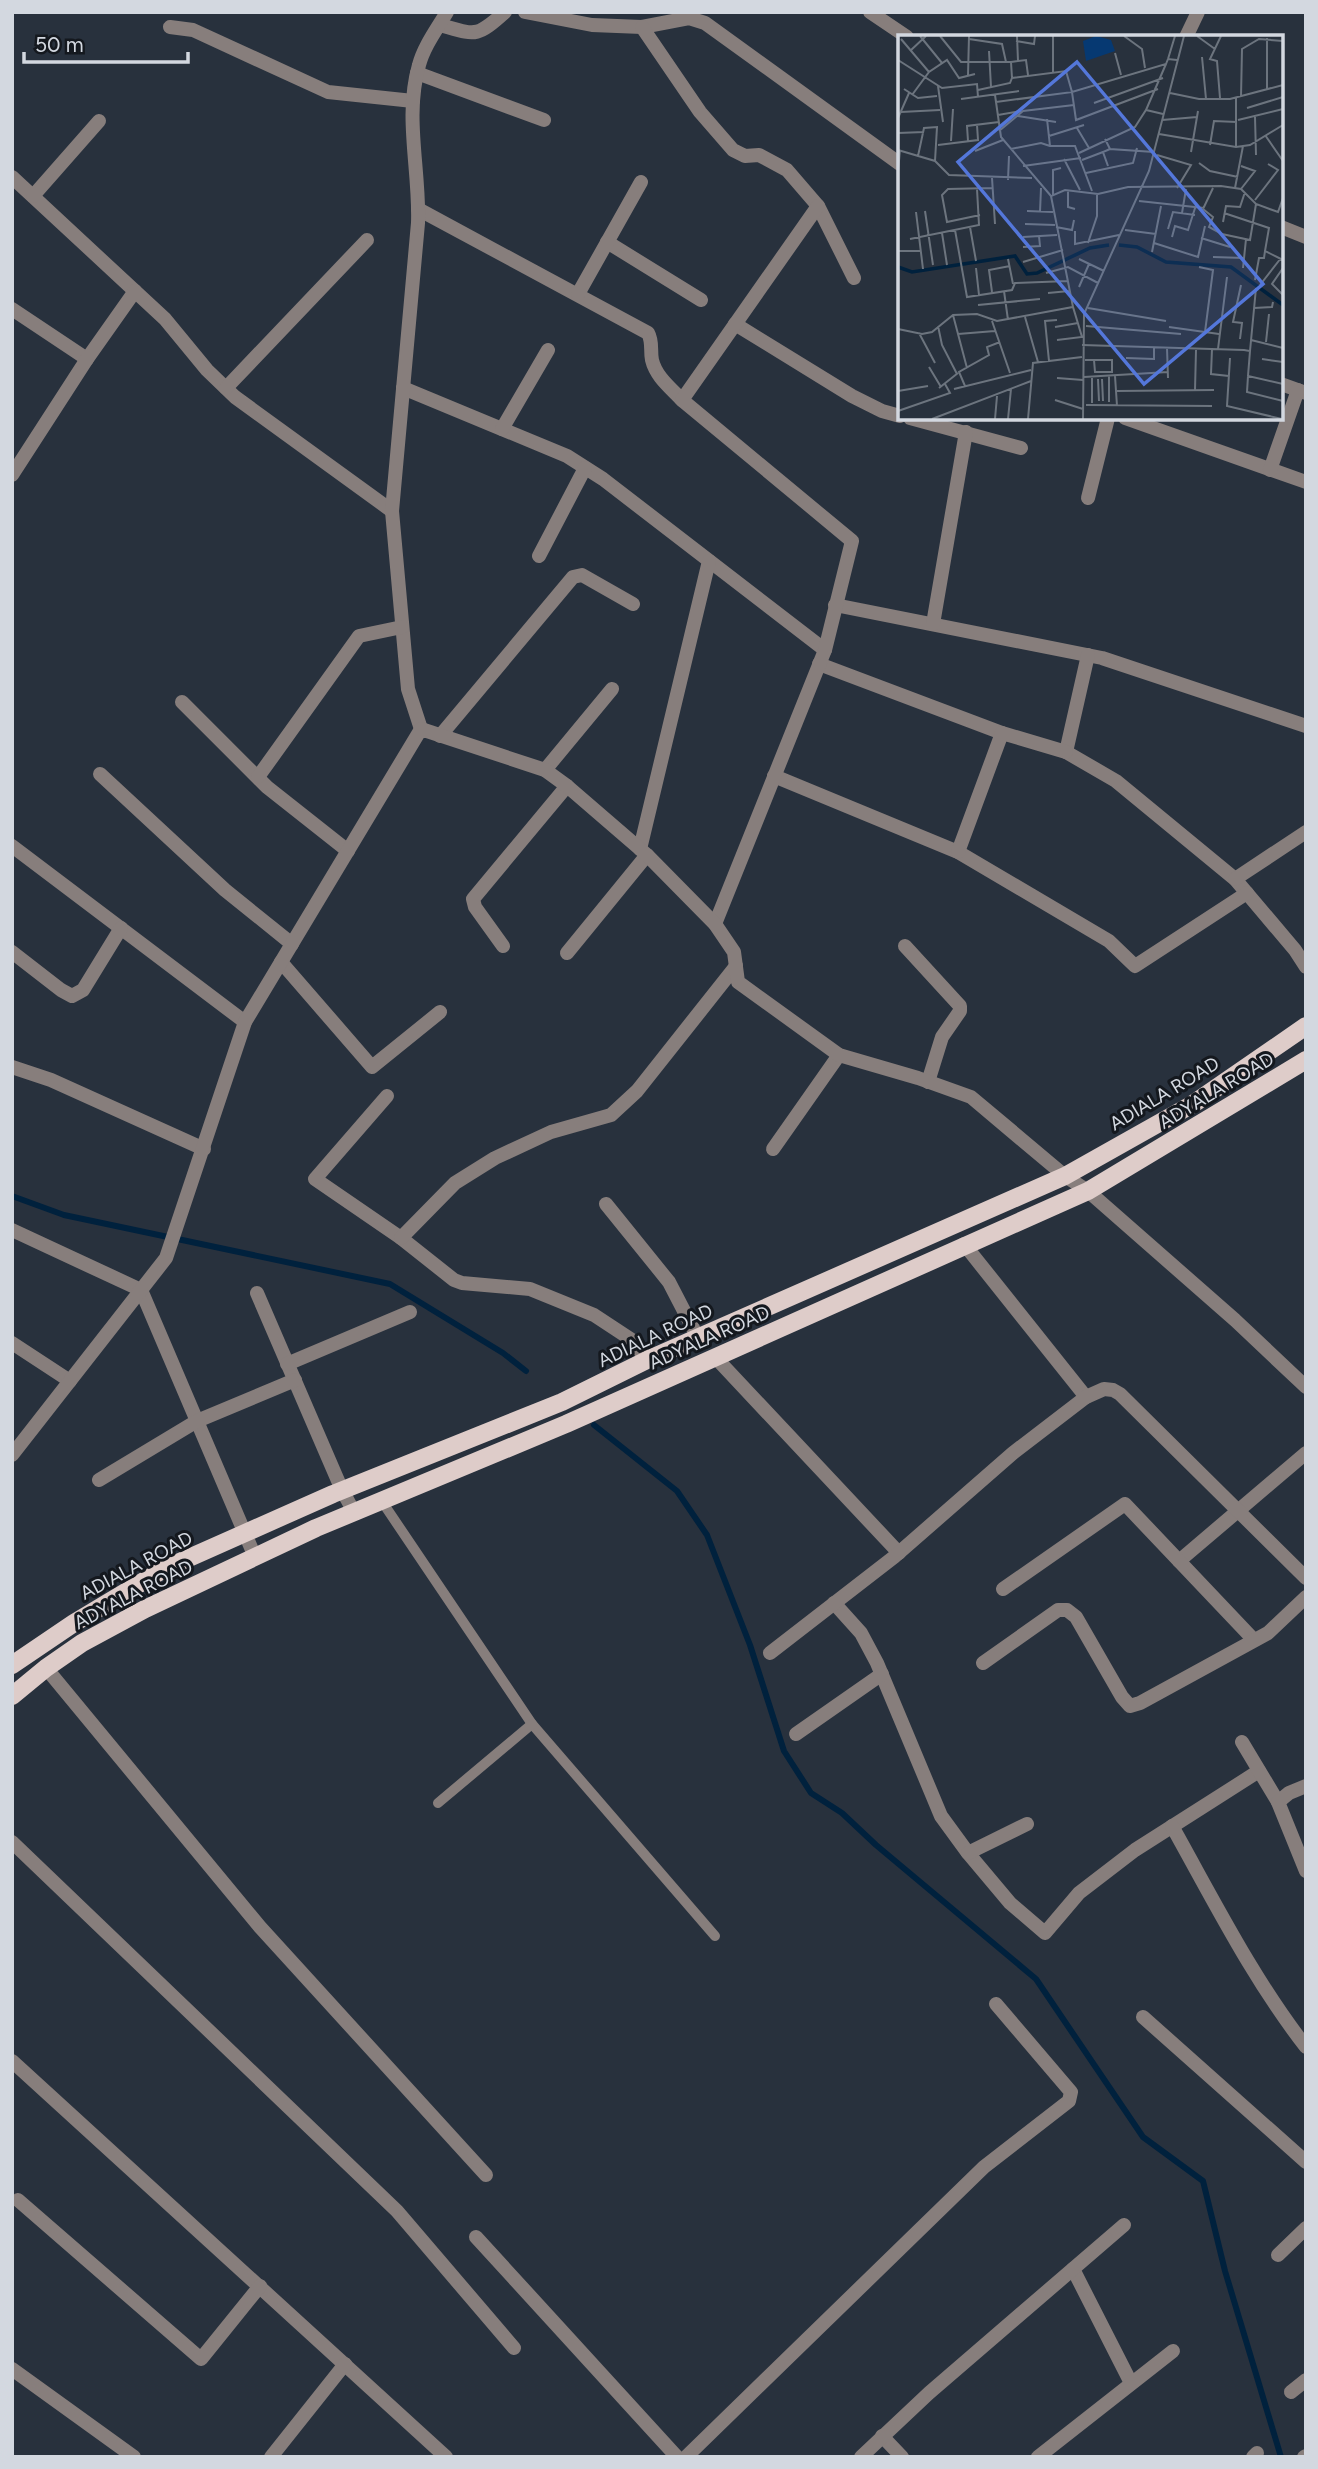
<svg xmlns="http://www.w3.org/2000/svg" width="1318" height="2469" viewBox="0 0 1318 2469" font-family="Figtree,sans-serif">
<rect width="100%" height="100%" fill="#28313d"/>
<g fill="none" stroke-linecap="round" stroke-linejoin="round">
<!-- stream -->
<g stroke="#00213d" stroke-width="6">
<path d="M12 1196 64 1215 390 1284 503 1353 526 1371"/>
<path d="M594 1425 677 1491 707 1535 750 1645 784 1751 811 1793 842 1813 876 1845 1036 1979 1143 2137 1203 2181 1225 2271 1281 2457"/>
</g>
<!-- lane -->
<g stroke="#877e7c" stroke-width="10">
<path d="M381 1500 532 1724 715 1936"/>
<path d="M438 1803 532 1724"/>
</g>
<!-- street -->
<g stroke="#877e7c" stroke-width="14">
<path d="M525 12 592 25 642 27 689 18 705 23 900 164"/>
<path d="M870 12 907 37"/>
<path d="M440 25C476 35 476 38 505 12"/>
<path d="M170 27 193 30 328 92 413 101"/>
<path d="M642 27 700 112 733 150 745 156 759 155 787 170 818 206 854 278"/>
<path d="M1186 37 1198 12"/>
<path d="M417 73 544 120"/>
<path d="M12 177 165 319 207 370 235 397 392 511"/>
<path d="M33 196 99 121"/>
<path d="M418 209 648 333C653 342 650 350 652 360 656 377 671 388 682 400"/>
<path d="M1281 227 1306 237"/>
<path d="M607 242 701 300"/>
<path d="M578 294 641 182"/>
<path d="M12 309 87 359"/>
<path d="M735 324 852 396 882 411 900 416"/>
<path d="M1281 384 1306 393"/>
<path d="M226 388 367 240"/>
<path d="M403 388 567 456 603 479 825 650"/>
<path d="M910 418 1021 448"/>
<path d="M1125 418 1306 482"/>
<path d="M502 429 548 350"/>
<path d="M1270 470 1298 390"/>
<path d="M12 475 87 359 135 291"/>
<path d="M1088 498 1108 418"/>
<path d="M539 556 585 468"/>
<path d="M835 605 1102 658 1306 726"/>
<path d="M933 624 966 432"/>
<path d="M1088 655 1066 752 1116 781 1235 879 1295 950 1306 967"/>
<path d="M819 664 1002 733"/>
<path d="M182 702 267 787 348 851"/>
<path d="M421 729 408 689 392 511 418 223C420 170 404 117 419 65 424 46 437 29 447 12"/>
<path d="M440 736 573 577 582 575 633 604"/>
<path d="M545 770 612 689"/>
<path d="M100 774 225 890 292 944"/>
<path d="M774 776 958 852 1109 941 1135 966 1247 893"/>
<path d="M258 777 359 636 402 627"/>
<path d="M12 846 245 1022"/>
<path d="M640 849 709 561"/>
<path d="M958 852 1002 733 1066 752"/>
<path d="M1235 879 1306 832"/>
<path d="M715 924 825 650 852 541 682 400 818 206"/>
<path d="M503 946 475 907 473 899 567 786"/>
<path d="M905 946 960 1006V1011L942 1037 928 1082"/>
<path d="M12 952 61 990 72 996 83 990 121 928"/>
<path d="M567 953 647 855"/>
<path d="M281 962 372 1067 440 1012"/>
<path d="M12 1067 51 1080 204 1149"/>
<path d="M387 1096 315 1179 401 1238 454 1280 462 1283 530 1289 594 1315 632 1340 647 1360"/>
<path d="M773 1149 839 1055"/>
<path d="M606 1204 669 1282 698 1338"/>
<path d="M12 1230 141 1290 255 1557"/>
<path d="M401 1238 455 1183 495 1158 551 1132 611 1115 637 1091 736 966"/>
<path d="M964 1244 1086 1397"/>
<path d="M257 1293 342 1490 354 1512"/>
<path d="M12 1343 70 1381"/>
<path d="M716 1358 899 1553"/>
<path d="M287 1364 410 1312"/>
<path d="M12 1455 166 1258 245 1022 421 729 545 770 567 786 647 855 715 924 734 952 738 982 839 1055 918 1078 971 1097 1065 1176 1088 1191 1235 1320 1306 1387"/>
<path d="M99 1480 197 1421 295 1380"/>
<path d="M1179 1561 1306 1453"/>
<path d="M1003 1589 1125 1504 1254 1640"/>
<path d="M834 1603 861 1633 877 1663 941 1816 968 1853 1010 1903 1045 1933 1079 1893 1135 1850 1259 1771"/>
<path d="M770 1653 894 1557 1013 1453 1086 1397 1104 1389 1113 1390 1120 1394 1306 1578"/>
<path d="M983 1663 1058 1610H1067L1076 1617 1122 1697 1130 1706 1140 1703 1268 1633 1306 1597"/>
<path d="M46 1668 260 1927 486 2175"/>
<path d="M796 1734 882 1674"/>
<path d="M1242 1742 1278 1802"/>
<path d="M1306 1786 1289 1793 1278 1802 1306 1871"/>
<path d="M1172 1826C1214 1901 1253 1979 1306 2047"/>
<path d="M12 1842 397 2211 514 2348"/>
<path d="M968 1853 1027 1824"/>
<path d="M1143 2017 1306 2162"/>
<path d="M12 2061 446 2457"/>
<path d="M18 2200 201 2359 260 2286"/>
<path d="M476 2237 677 2457"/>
<path d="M1278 2255 1306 2228"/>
<path d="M1073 2269 1131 2383"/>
<path d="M12 2369 134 2457"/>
<path d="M1291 2392 1306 2380"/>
<path d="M882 2436 902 2457"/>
<path d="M271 2457 345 2364"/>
<path d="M686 2457 984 2167 1069 2101 1071 2092 996 2004"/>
<path d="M861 2457 929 2393 1124 2225"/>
<path d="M1038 2457 1173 2351"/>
<path d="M1253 2457 1257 2453"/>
<path d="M1304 2457 1306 2456"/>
</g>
<!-- primary -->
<g stroke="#deccc9" stroke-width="18">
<path d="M12 1665 74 1623 164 1569 333 1494 562 1402 647 1360 1065 1176 1193 1104 1306 1026"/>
<path d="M12 1696 46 1668 82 1643 145 1609 316 1528 566 1424 1088 1191 1306 1060"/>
</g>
</g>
<g text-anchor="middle" stroke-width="6" stroke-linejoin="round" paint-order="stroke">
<!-- street labels -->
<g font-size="19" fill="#d3d8e0" stroke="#14181e">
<text transform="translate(1216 1090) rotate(-31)" y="7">ADYALA ROAD</text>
<text transform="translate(1164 1093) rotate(-31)" y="7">ADIALA ROAD</text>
<text transform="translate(655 1335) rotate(-25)" y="7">ADIALA ROAD</text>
<text transform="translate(709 1337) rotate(-24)" y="7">ADYALA ROAD</text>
<text transform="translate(136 1565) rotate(-28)" y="7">ADIALA ROAD</text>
<text transform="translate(133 1594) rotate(-27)" y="7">ADYALA ROAD</text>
</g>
</g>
<!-- overview -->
<g transform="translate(898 35)">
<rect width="385" height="385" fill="#28313d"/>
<path d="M198 1 213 5 217 16 188 26 185 6Z" fill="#063972"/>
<path fill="none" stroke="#00213d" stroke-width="3.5" d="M221 210 239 212 268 227 333 232 385 270M0 232 14 237 117 221 129 239 139 238 192 213 211 210"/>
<path fill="none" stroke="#6c747e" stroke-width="2" d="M22 1 44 28M42 1 63 27H113L114 43M119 1 120 26M226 1 244 14 247 33M299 1 317 14M3 4 31 37M71 4 104 9 108 27M118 6 136 9 137 1M12 16 28 1M91 16 93 52M217 18 223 40M304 22 308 64M270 24 277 1M0 25 44 53 79 49 80 62M113 27 128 25 130 40M155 39V1M70 40 71 1M40 51 45 87M6 54 20 63 39 61M80 55 112 48 114 43 168 36 174 57 268 29 270 24 279 25M369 55V3M272 58 301 64H332L385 50M14 60 31 37 49 25 61 43 77 39M97 60 103 102 153 161M343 62 344 14 361 4 385 6M322 63 319 26 312 24 323 1M338 63V112M63 64 121 56M98 67 174 57 178 85 260 54M196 68 265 43M349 73 385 62M248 75 268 29M3 77 42 75M100 80 123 76M120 81 158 87M357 82 358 120M0 83 11 58M149 84 152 111H177L194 156M264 85 299 82M340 85 385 74M179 93 191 113M101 96 125 76 176 70M0 98 26 97M261 99 338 112 352 110 385 90M367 100 385 126M151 101 186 90M207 104 212 114 256 117M53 106 55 74M70 106 69 91 101 87M40 110 80 105 79 90M312 110 316 86 339 87M113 114 143 108 152 111M0 115 37 126 51 140 134 143M77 116 105 105M293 117 300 76M181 118 237 92 248 75 265 79M259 120 293 130 279 153M20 121 26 93 39 92 37 126M166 124 182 155M184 125 205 117M301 128 312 136 340 142M125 131 183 123M210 131 205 117 212 114M343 131 357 136 343 154M0 137 2 115M188 138 235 128 239 113M94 143 97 189M110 145 111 121M315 153 305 174 315 182 311 192 324 199 352 205 358 169M337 153 345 111M170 155V172L177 174M155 160V135L163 133M357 165 380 135 370 129M241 166 306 173M27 176 35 230M129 176 155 177M18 177 25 234M142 177 143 153M284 178 288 154M326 178 371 193 367 216 385 225M82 180 49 187 44 160 50 154 95 153M325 187 328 171 342 172 347 157M127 189 157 190M72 192 78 226M158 192 174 195 176 185M270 194 275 177 297 180M57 195 69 262 114 255 117 248 170 246M227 195 258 199M177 196V209L221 200M44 198 49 230M125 202 159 200M274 202 277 191 290 195 298 170M303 203 332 212M12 204 81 190 79 154M190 208 199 181V159M256 208 300 222 307 191M125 212 142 211 141 201M0 216H22M254 217 263 171M315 222 346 223M110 224 115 249M181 224 206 236M125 227 165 215M301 232 315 235 307 297M78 233 81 260M345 233 348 204M385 233 374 249 385 260M148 238 170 232 200 248M357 245 361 223H366L367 216M362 250 383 223M181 252 191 229M106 256 110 285M94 257 91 235 112 231M150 258 171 256M80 270 142 264M175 272 153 161 167 155 200 159 230 152 323 151 343 154 358 169 380 177 385 163M190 273 268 286M356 273 374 272 375 267M55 280 69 333M127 282 140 327M94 286 112 338M40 291 44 310 59 339M188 291 283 299M157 292 180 288M271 292 321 299M0 294 24 299 34 297 55 280 79 279 99 286 175 272 184 302 159 305M21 298 37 328M60 299 97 296M342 304 344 288 335 287 343 250M353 305 385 313M368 307 371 279M184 310 346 315 352 316 350 341 385 349M269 313 270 343M314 314 313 339 331 341M320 314 329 242M352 316 358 253M228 323 256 324V313M332 323 329 371 384 384M364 324 385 327M187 325H214V337H197L196 325M151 326 147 286 159 285M31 332 43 352M194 341V368M211 341V367M217 341 219 371M350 341 349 357 385 366M186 342 270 337M159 343 185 345M200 344 201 366M204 344 205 366M67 351 61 337 91 320 89 312 102 307M41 353 60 338M56 354 133 335M297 355 298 315M0 356 30 351M219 356 316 355M157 365 185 374M188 370 314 371M0 376 52 358 47 349M34 384 133 346M97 384 99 361M110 384 113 354M130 384 135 328 184 322M185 384 186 279 251 136 286 1"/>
<path fill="#5477da" fill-opacity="0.15" stroke="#5477da" stroke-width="3.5" d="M179 27 365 249 246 349 60 127Z"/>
<rect width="385" height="385" fill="none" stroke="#d3d8e0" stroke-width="3.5"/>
</g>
<!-- border -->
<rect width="1318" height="2469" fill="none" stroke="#d3d8e0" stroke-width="28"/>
<!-- scale -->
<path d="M24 52v10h164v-10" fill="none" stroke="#d3d8e0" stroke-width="3.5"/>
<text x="35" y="52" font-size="21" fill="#d3d8e0" stroke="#14181e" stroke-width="5" paint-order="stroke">50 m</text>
</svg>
